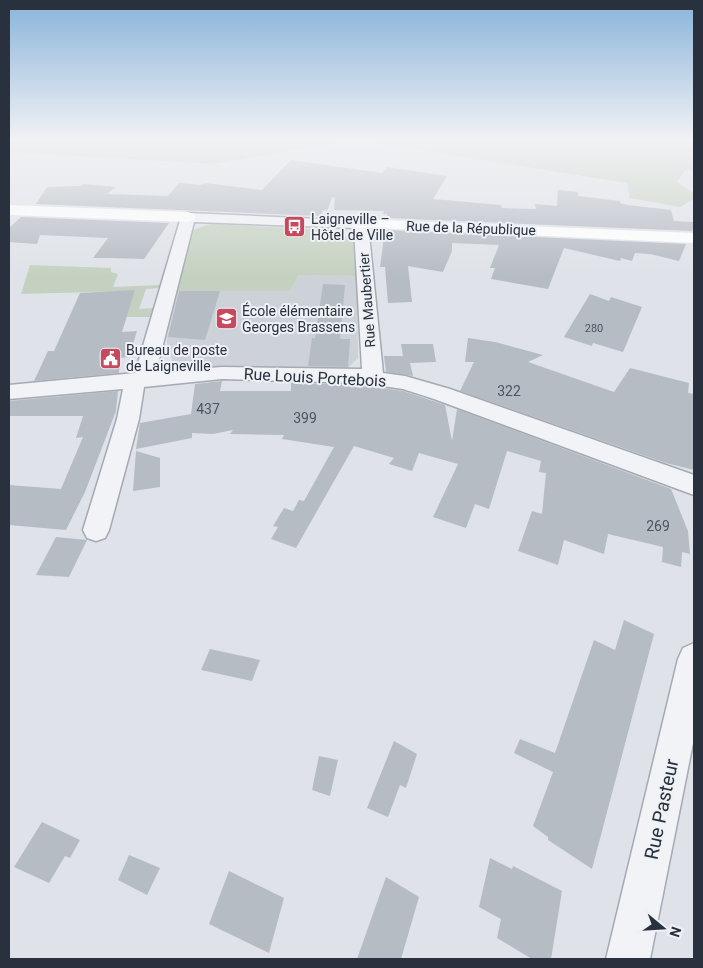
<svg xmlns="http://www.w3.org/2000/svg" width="703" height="968" viewBox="0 0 703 968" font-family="Roboto,sans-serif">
<rect width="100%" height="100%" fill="#dfe2e8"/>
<!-- built -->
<path fill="#cdd2d9" d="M299 275 357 276 358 358 348 368 170 366 172 358 167 352V337L178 291H290Z"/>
<!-- green -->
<g fill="#c5d1c0">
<path d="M9 139H694V171L685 170 677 182 694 193V199L680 207 630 198 627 183 357 140 214 164 9 152Z"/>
<path d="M210 224 330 230 354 240 357 276 299 275 290 291H178L193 230Z"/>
<path d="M30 265 111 268V272L118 274 113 287 160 285V288L146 289 139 309 154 308 152 317H117L126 291 21 294Z"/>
</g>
<!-- building -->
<g fill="#b6bcc4">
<path d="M291 160 382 173 387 167 447 176 433 199 501 205 502 208 536 209 535 204 557 206 558 190 578 192V196L620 201V203L628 205 671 210 674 221 694 222V226L692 231 387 218V214H383L384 211 334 210 335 198 332 197 327 211 323 210 320 216 36 204 47 187 81 186 83 184 116 187 107 194 168 196 179 183 202 185 205 183 262 190Z"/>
<path d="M21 217 169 223 144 259 111 258H93L108 238 40 235 37 244 9 242V228Z"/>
<path d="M385 230 686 244 679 261 650 254 635 253 632 261 621 258 620 261 564 248 548 289 491 279 495 268H490L499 245 452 243V251L443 272 408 266 412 302 388 303 385 267H380Z"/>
<path d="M323 284 345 285 340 339H350L348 367 308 366 312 338H315Z"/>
<path d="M135 290 122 332 137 331 129 357 120 358 119 373 34 381 48 351H54L80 293Z"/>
<path d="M179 291H220L205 340 168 337Z"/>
<path d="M590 294 609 301 611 297 642 307 623 352 593 343 592 346 564 337Z"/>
<path d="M468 338 495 342 543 355 528 362 614 392 630 368 689 383 688 393 694 394V470L666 463 460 391 474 362H465Z"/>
<path d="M401 344H433L436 362 410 363 413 376 386 372 384 356H403Z"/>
<path d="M222 381 220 391H291V383L362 385 403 391 445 405 452 441 457 409 671 489 688 531 690 554 682 552 681 567 662 562 663 547 608 534 604 554 564 540 558 565 518 551 532 511 542 514 546 473 539 472 541 461 507 451 489 509 475 504 466 528 433 517 458 464 419 453 412 471 389 464 394 458 354 446 296 548 271 539 278 527 273 526 284 508 293 511 299 500 304 501 334 447 282 439 284 435 230 434 233 430 213 434 192 433V438L136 449 140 423 191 414 195 384Z"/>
<path d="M118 391 116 411 85 492 66 530 9 525V485L61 489 83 437 76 438 83 416H9V401Z"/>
<path d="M136 451 160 458V487L133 491Z"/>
<path d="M56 537 87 540 69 577 36 575Z"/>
<path d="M624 620 654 634 592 869 548 840V837L533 826 553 772 514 753 520 739 555 753 594 640 615 650Z"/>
<path d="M210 649 260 660 252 681 201 670Z"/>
<path d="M394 741 417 754 406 788 400 785 388 817 367 808Z"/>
<path d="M319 756 338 760 330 796 312 790Z"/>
<path d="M42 822 80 840 70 858 65 856 49 883 14 867Z"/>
<path d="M129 855 160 868 147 895 118 880Z"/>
<path d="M490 858 512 869 513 866 562 891 551 959H532L497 938 501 919 479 907Z"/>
<path d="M229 871 284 898 269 953 209 924Z"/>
<path d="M386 877 419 897 401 959H357Z"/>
</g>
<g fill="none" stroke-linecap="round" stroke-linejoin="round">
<defs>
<g id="street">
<path d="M188 213 366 221 368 224 383 373 405 376 450 389 694 475V495L434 399 403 389 362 383 222 379 144 387 139 419 109 530 105 538 96 541 87 538 83 530 117 419 123 389 9 399V385L135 373 181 217 183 214ZM194 222 354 228 362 369 222 367 156 372Z"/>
<path d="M694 643V738L650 959H606L678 659 683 648Z"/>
</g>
</defs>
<!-- street casing -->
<use href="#street" stroke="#a5a9b2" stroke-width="3"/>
<!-- street -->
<use href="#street" fill="#f1f3f6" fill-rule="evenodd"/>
<!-- secondary -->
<g fill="#fff" fill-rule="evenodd">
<path d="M9 205 188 212 194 214 196 217 194 220 188 222 9 215Z"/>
<path d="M361 219 694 233V243L355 227 353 224 355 221Z"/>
</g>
</g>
<!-- sky -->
<linearGradient id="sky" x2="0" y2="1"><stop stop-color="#89b3da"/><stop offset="0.51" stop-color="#f1f2f5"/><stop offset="1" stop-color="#f1f2f5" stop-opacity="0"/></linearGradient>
<rect width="703" height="275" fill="url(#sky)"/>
<!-- icons -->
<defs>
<symbol id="bus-square" viewBox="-11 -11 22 22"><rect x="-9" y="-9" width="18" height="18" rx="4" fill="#c8495d" stroke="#eef1f5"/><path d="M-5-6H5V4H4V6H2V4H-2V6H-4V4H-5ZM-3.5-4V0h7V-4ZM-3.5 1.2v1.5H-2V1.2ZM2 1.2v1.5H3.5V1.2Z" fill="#fff"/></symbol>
<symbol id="school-square" viewBox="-11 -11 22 22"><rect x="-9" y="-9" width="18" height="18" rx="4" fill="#c8495d" stroke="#eef1f5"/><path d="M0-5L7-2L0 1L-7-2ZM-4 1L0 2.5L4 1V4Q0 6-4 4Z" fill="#fff"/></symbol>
<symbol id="civic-square" viewBox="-11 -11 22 22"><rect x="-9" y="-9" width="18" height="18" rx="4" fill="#c8495d" stroke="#eef1f5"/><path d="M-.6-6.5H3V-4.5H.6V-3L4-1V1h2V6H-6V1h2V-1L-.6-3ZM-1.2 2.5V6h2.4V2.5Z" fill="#fff"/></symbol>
</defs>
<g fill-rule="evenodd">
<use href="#bus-square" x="282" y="214" width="25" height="25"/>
<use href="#school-square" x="214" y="306" width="25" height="25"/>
<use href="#civic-square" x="98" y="346" width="25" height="25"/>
</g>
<g text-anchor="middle" stroke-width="4" stroke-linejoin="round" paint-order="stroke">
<!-- far-number labels -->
<g font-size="11" fill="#4c5460">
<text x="594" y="332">280</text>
</g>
<!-- far-poi labels -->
<g font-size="14" fill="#29313e" stroke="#eef1f5" text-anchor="start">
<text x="311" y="224">Laigneville –<tspan x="311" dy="16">Hôtel de Ville</tspan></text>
<text x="242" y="316">École élémentaire<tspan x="242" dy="16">Georges Brassens</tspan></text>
<text x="126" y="355">Bureau de poste<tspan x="126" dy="16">de Laigneville</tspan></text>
</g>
<!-- far-street labels -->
<g font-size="14" fill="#29313e" stroke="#eef1f5">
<text transform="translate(471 228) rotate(2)" y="5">Rue de la République</text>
<text transform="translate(367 300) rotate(-94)" y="5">Rue Maubertier</text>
</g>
<!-- number labels -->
<g font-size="14" fill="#4c5460">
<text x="509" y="396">322</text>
<text x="208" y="414">437</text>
<text x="305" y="423">399</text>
<text x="658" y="531">269</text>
</g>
<!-- street labels -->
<g font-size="16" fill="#29313e" stroke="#eef1f5">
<text transform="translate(315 377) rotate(3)" y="6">Rue Louis Portebois</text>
</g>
<!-- near-street labels -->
<g font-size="19" fill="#29313e" stroke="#eef1f5">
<text transform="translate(661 809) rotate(-78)" y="7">Rue Pasteur</text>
</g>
</g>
<!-- border -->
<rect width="703" height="968" fill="none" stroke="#29313e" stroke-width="20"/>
<!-- north arrow -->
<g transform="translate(663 928) rotate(108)" stroke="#eef1f5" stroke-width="4" paint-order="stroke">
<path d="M0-4L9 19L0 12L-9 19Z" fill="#29313e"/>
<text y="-8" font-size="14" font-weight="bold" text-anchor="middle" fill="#29313e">N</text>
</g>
</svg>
